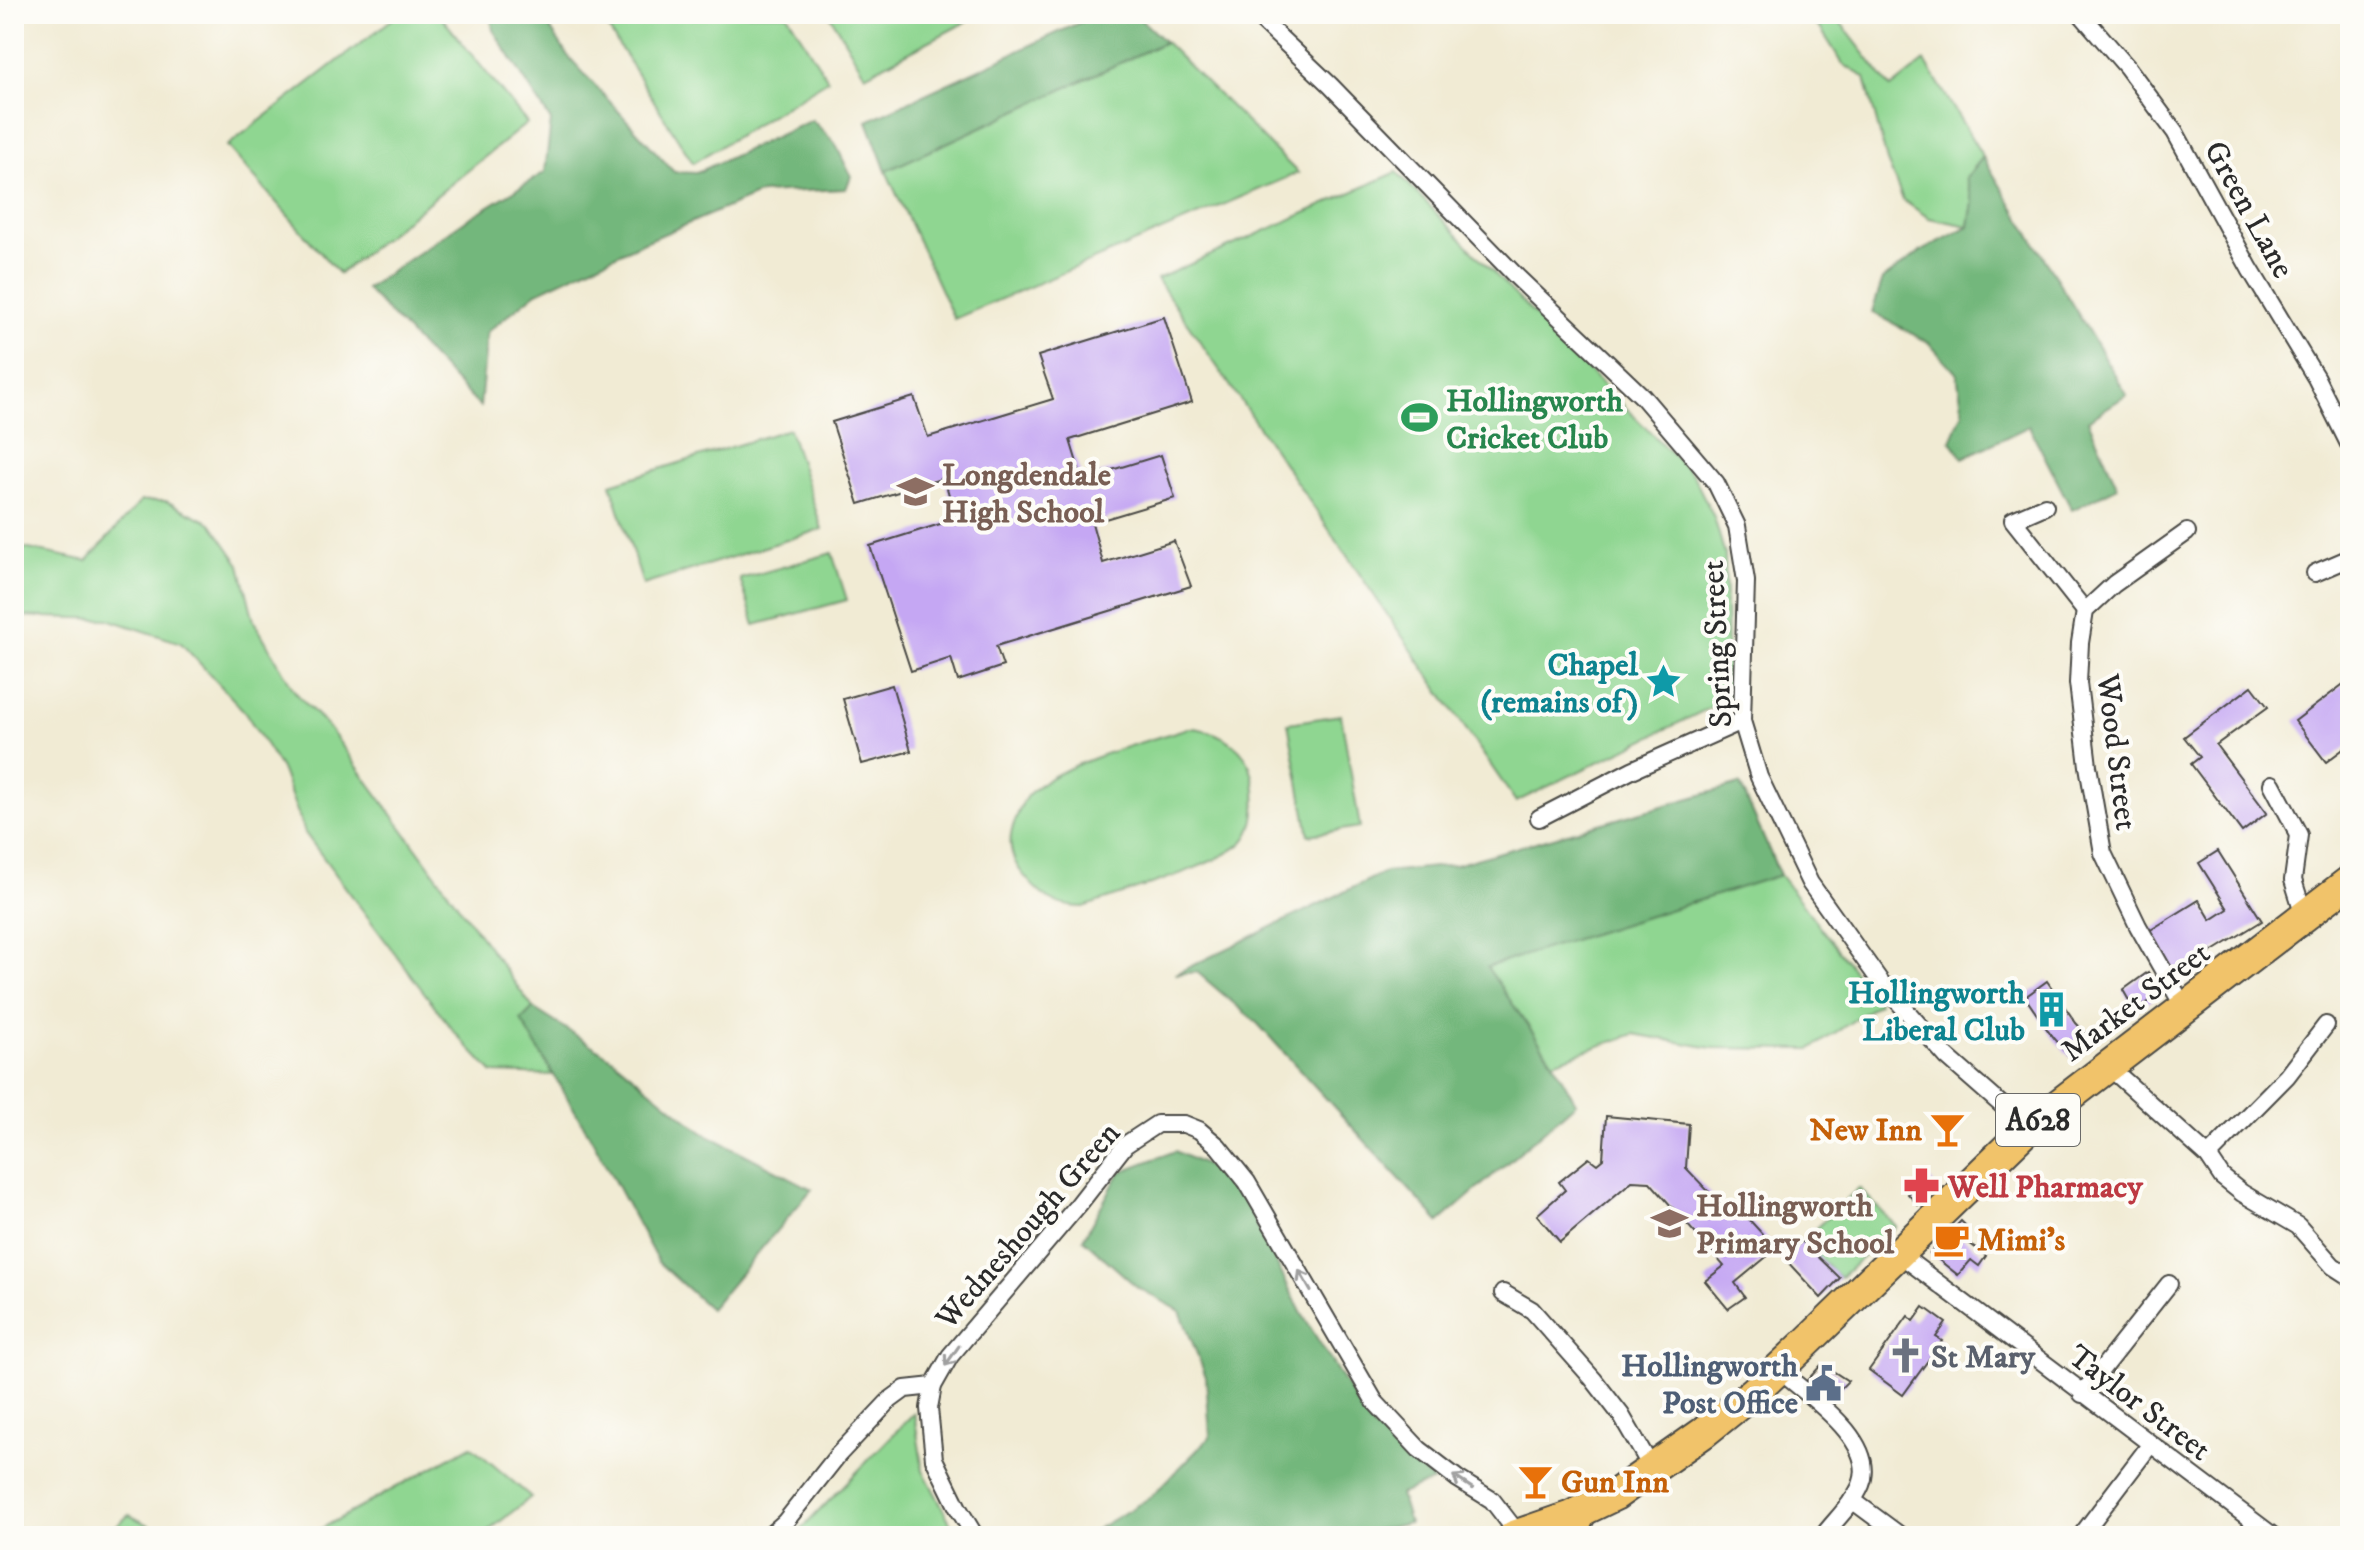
<svg xmlns="http://www.w3.org/2000/svg" width="2364" height="1550" viewBox="0 0 2364 1550" font-family="'IM FELL DW Pica',serif">
<rect width="100%" height="100%" fill="#fdfcf7"/>
<filter id="ink" filterUnits="userSpaceOnUse"><feTurbulence type="fractalNoise" baseFrequency=".0125" numOctaves="2"/><feDisplacementMap in="SourceGraphic" scale="16" xChannelSelector="R" yChannelSelector="G"/><feConvolveMatrix kernelMatrix="1 2 1 2 8 2 1 2 1" color-interpolation-filters="sRGB"/></filter>
<filter id="wash" filterUnits="userSpaceOnUse"><feTurbulence type="fractalNoise" baseFrequency=".006" numOctaves="4" result="noise"/><feDisplacementMap in="SourceGraphic" scale="32" xChannelSelector="R" yChannelSelector="G"/><feGaussianBlur stdDeviation="1.8" result="paint"/><feColorMatrix in="noise" values="0 0 0 0 0 0 0 0 0 0 0 0 0 0 0 0 0 1.4 0 .05"/><feComposite in="paint" operator="in"/></filter>
<g filter="url(#wash)">
<rect width="100%" height="100%" fill="#f1ebd4"/>
<!-- green -->
<g fill="#8fd691" stroke="#5d805e" stroke-width="2">
<path d="M399 14H439L527 123 339 274 227 146Z"/>
<path d="M599 14H787L828 80 693 163Z"/>
<path d="M829 14H981L865 75Z"/>
<path d="M1800 14H1834L1891 88 1925 61 1983 157 1966 178 1973 202 1969 226 1929 218 1903 200 1887 161 1865 78 1843 64 1820 28Z"/>
<path d="M1165 42 1298 173 954 319 886 171Z"/>
<path d="M1397 172 1571 353 1693 475 1714 517 1725 555 1728 699 1516 802 1157 279Z"/>
<path d="M789 429 822 529 643 585 611 484Z"/>
<path d="M141 501H166L211 523 240 565 254 621 295 692 329 728 533 1008 522 1020 553 1075 493 1073 458 1036 423 991 305 833 282 771 245 712 181 643 108 619 14 616V546L87 561Z"/>
<path d="M832 553 847 600 755 625 740 579Z"/>
<path d="M1341 715 1360 827 1309 835 1288 723Z"/>
<path d="M1188 728C1211 728 1240 742 1249 764 1257 784 1260 823 1244 841 1224 864 1118 894 1084 907 1054 907 1041 897 1022 873 1010 858 1007 839 1015 821 1019 812 1022 800 1029 794 1059 763 1145 742 1188 728Z"/>
<path d="M1780 875 1879 1003 1811 1049 1712 1048 1634 1034 1553 1062 1486 967Z"/>
<path d="M1859 1188 1896 1226 1840 1278 1802 1241Z"/>
<path d="M914 1413 923 1470 957 1536H795Z"/>
<path d="M471 1446 531 1497 482 1536H308Z"/>
<path d="M129 1515 171 1536H104Z"/>
</g>
<!-- forest -->
<g fill="#73b77b" stroke="#4f7153" stroke-width="2">
<path d="M490 14H541L568 56 674 172 696 173 812 120 835 143 851 176 846 189 761 193 635 246 537 292 487 332 480 407 366 289 466 220 545 172 551 121 493 30Z"/>
<path d="M1098 14H1135L1165 42 886 171 867 121Z"/>
<path d="M1983 157 2127 395 2088 420 2118 487 2072 510 2029 426 1963 458 1951 441 1963 412 1957 374 1928 342 1872 312 1883 279 1923 250 1969 226 1973 202 1966 178Z"/>
<path d="M1740 784 1780 875 1487 967 1553 1062 1576 1103 1439 1222 1258 1024 1197 972 1175 974 1385 872 1455 865Z"/>
<path d="M533 1008 613 1059 702 1132 812 1189 710 1309 658 1262 593 1141 521 1020Z"/>
<path d="M1175 1151 1234 1179 1302 1314 1370 1424 1434 1481 1400 1494 1409 1523 1350 1536H1085L1151 1497 1210 1437 1206 1377 1180 1311 1137 1287 1083 1239 1120 1172Z"/>
</g>
<g id="blocks">
<!-- building -->
<g fill="#c5a7f3">
<path d="M1164 317 1192 402 1070 440 1082 479 1161 455 1175 498 1092 523 1103 563 1174 541 1191 586 996 646 1003 666 958 681 951 658 911 671 870 546 956 519 944 478 859 504 832 422 914 397 928 437 1053 399 1038 356Z"/>
<path d="M2350 679V744L2326 762 2295 721Z"/>
<path d="M892 685 911 751 862 764 843 699Z"/>
<path d="M2252 686 2268 707 2216 745 2267 813 2242 832 2191 764 2200 757 2184 737Z"/>
<path d="M2218 851 2262 921 2176 974 2149 931 2199 900 2211 920 2228 909 2199 863Z"/>
<path d="M2148 972 2160 994 2135 1011 2123 990Z"/>
<path d="M2047 981 2076 1023 2093 1041 2070 1057 2053 1038 2025 997Z"/>
<path d="M1606 1116 1689 1124 1686 1168 1727 1211 1736 1205 1776 1249 1735 1283 1745 1297 1728 1309 1705 1281 1724 1266 1650 1182 1632 1181 1560 1242 1537 1215 1565 1190 1559 1182 1589 1158 1597 1164 1603 1159Z"/>
<path d="M1925 1174 1934 1183 1924 1190 1929 1196 1918 1205 1908 1194Z"/>
<path d="M1961 1221 1969 1229 1960 1236 1986 1256 1979 1266 1971 1260 1958 1275 1930 1253Z"/>
<path d="M1802 1241 1840 1278 1821 1298 1784 1258Z"/>
<path d="M1924 1307 1946 1323 1936 1337 1942 1341 1903 1395 1869 1370 1908 1316 1914 1321Z"/>
<path d="M1822 1364 1848 1381 1824 1405 1802 1386Z"/>
</g>
</g>
</g>
<g filter="url(#ink)">
<use href="#blocks" fill-opacity="0" stroke="#494844" stroke-width="2"/>
<g fill="none" stroke-linecap="round" stroke-linejoin="round">
<defs>
<g id="street">
<path d="M1255 14 1330 85 1517 277 1642 396 1716 483 1737 526 1746 581 1742 721 1759 777 1810 883 1880 981 1947 1057 2028 1128"/>
<path d="M2081 14 2127 67 2175 132 2250 269 2316 378 2350 446"/>
<path d="M2045 506 2013 520 2085 611"/>
<path d="M2315 573 2350 558"/>
<path d="M2272 784 2299 835 2293 880 2304 915"/>
<path d="M1539 818 1632 770 1742 721"/>
<path d="M2185 1009 2138 926 2103 853 2088 766 2078 683 2080 643 2085 611 2114 584 2187 532"/>
<path d="M2107 1065 2208 1156 2222 1177 2242 1193 2298 1226 2333 1266 2350 1277"/>
<path d="M2208 1156 2287 1076 2326 1025"/>
<path d="M1898 1253 2273 1536"/>
<path d="M1503 1293 1532 1310 1593 1379 1621 1415 1653 1470"/>
<path d="M1778 1369C1806 1394 1879 1441 1861 1485 1853 1504 1835 1520 1823 1536"/>
<path d="M2082 1394 2169 1284"/>
<path d="M1852 1500 1898 1534"/>
<path d="M769 1536 785 1522 838 1455 890 1400 905 1389 933 1386"/>
<path d="M975 1536 958 1508 934 1459 929 1408 933 1386 950 1356 1079 1204 1125 1145 1157 1124H1184L1199 1130 1218 1146 1247 1182 1375 1402 1419 1449 1458 1479 1492 1500 1519 1535"/>
<path d="M2081 1536 2150 1445"/>
</g>
<path id="primary" d="M1572 1536 1584 1511"/>
<path id="highway" d="M1514 1536 1569 1517 1615 1495 1703 1433 1754 1392 1806 1343 2028 1128 2350 881"/>
</defs>
<!-- street casing -->
<use href="#street" stroke="#494844" stroke-width="20"/>
<!-- primary casing -->
<use href="#primary" stroke="#494844" stroke-width="30"/>
<!-- highway casing -->
<use href="#highway" stroke="#494844" stroke-width="34"/>
<!-- street -->
<use href="#street" stroke="#fff" stroke-width="16"/>
<!-- primary -->
<use href="#primary" stroke="#f1c36a" stroke-width="26"/>
<!-- highway -->
<use href="#highway" stroke="#f1c36a" stroke-width="30"/>
</g>
<!-- one-way arrows -->
<defs><path id="oneway-shaft" d="M-6 0H5M1.5-3L5.5 0L1.5 3" fill="none" stroke-width="1.6" stroke-linecap="round" stroke-linejoin="round" transform="scale(2)"/></defs>
<g stroke="#a0a0a0">
<use href="#oneway-shaft" transform="translate(1305 1281) rotate(-120)"/>
<use href="#oneway-shaft" transform="translate(952 1356) rotate(125)"/>
<use href="#oneway-shaft" transform="translate(1463 1482) rotate(-147)"/>
</g>
</g>
<!-- icons -->
<defs>
<symbol id="stadium-bare" viewBox="-9 -9 18 18"><path d="M0-5a6.5 5 0 1 0 0 10a6.5 5 0 1 0 0-10ZM-3.5-1.8h7v3.6h-7Z" fill="#2e9e5b" stroke="#fdfcf7" stroke-width="2.5" paint-order="stroke"/></symbol>
<symbol id="school-bare" viewBox="-9 -9 18 18"><path d="M0-5L7-2L0 1L-7-2ZM-4 1L0 2.5L4 1V4Q0 6-4 4Z" fill="#8d6e63" stroke="#fdfcf7" stroke-width="2.5" paint-order="stroke"/></symbol>
<symbol id="sight-bare" viewBox="-9 -9 18 18"><path d="M0-6L1.8-2.2L6-1.7L2.9 1.2L3.7 5.4L0 3.3L-3.7 5.4L-2.9 1.2L-6-1.7L-1.8-2.2Z" fill="#0f9aa8" stroke="#fdfcf7" stroke-width="2.5" paint-order="stroke"/></symbol>
<symbol id="building-bare" viewBox="-9 -9 18 18"><path d="M-4-6H4V6H1V3H-1V6H-4ZM-2.5-4.3h1.7v1.8h-1.7ZM.8-4.3h1.7v1.8H.8ZM-2.5-1h1.7V.8h-1.7ZM.8-1h1.7V.8H.8Z" fill="#0f9aa8" stroke="#fdfcf7" stroke-width="2.5" paint-order="stroke"/></symbol>
<symbol id="bar-bare" viewBox="-9 -9 18 18"><path d="M-6-5H6L.8 .8V4.5H3.5V6h-7V4.5H-.8V.8Z" fill="#e8710a" stroke="#fdfcf7" stroke-width="2.5" paint-order="stroke"/></symbol>
<symbol id="pharmacy-bare" viewBox="-9 -9 18 18"><path d="M-2-6h4v4h4v4h-4v4h-4v-4h-4v-4h4Z" fill="#e0444e" stroke="#fdfcf7" stroke-width="2.5" paint-order="stroke"/></symbol>
<symbol id="cafe-bare" viewBox="-9 -9 18 18"><path d="M-5.5-4.5H6V0H3Q3 3.5 0 3.5H-2.5Q-5.5 3.5-5.5 0ZM3-3.2v2h1.7v-2ZM-6 4.5H4V6H-6Z" fill="#e8710a" stroke="#fdfcf7" stroke-width="2.5" paint-order="stroke"/></symbol>
<symbol id="church-bare" viewBox="-9 -9 18 18"><path d="M-1.2-6h2.4v3.5h3.3v2.4h-3.3V6h-2.4V-.1h-3.3v-2.4h3.3Z" fill="#6b7280" stroke="#fdfcf7" stroke-width="2.5" paint-order="stroke"/></symbol>
<symbol id="civic-bare" viewBox="-9 -9 18 18"><path d="M-.6-6.5H3V-4.5H.6V-3L4-1V1h2V6H-6V1h2V-1L-.6-3ZM-1.2 2.5V6h2.4V2.5Z" fill="#5c6f8a" stroke="#fdfcf7" stroke-width="2.5" paint-order="stroke"/></symbol>
</defs>
<g fill-rule="evenodd">
<use href="#stadium-bare" x="1394" y="392" width="51" height="51"/>
<use href="#school-bare" x="890" y="466" width="51" height="51"/>
<use href="#sight-bare" x="1638" y="656" width="51" height="51"/>
<use href="#building-bare" x="2026" y="984" width="51" height="51"/>
<use href="#bar-bare" x="1922" y="1104" width="51" height="51"/>
<use href="#pharmacy-bare" x="1896" y="1160" width="51" height="51"/>
<use href="#school-bare" x="1644" y="1198" width="51" height="51"/>
<use href="#cafe-bare" x="1926" y="1214" width="51" height="51"/>
<use href="#church-bare" x="1880" y="1330" width="51" height="51"/>
<use href="#civic-bare" x="1798" y="1358" width="51" height="51"/>
<use href="#bar-bare" x="1510" y="1456" width="51" height="51"/>
</g>
<g text-anchor="middle" stroke-width="8" stroke-linejoin="round" paint-order="stroke">
<!-- shield labels -->
<rect fill="#fdfcf7" stroke="#6a6a68" stroke-width="2" x="1996" y="1094" width="84" height="52" rx="6"/>
<g font-size="30" font-weight="bold" fill="#2b2b2b">
<text x="2038" y="1130">A628</text>
</g>
<!-- street labels -->
<g font-size="32" fill="#2b2b2b" stroke="#fdfcf7">
<text transform="translate(2250 209) rotate(61)" y="11">Green Lane</text>
<text transform="translate(1716 644) rotate(-93)" y="11">Spring Street</text>
<text transform="translate(2118 752) rotate(83)" y="11">Wood Street</text>
<text transform="translate(2135 1001) rotate(-37)" y="11">Market Street</text>
<text transform="translate(1027 1225) rotate(-49)" y="11">Wedneshough Green</text>
<text transform="translate(2140 1402) rotate(37)" y="11">Taylor Street</text>
</g>
<!-- leisure labels -->
<g font-size="32" font-weight="bold" fill="#27864d" stroke="#fdfcf7" text-anchor="start">
<text x="1446" y="411">Hollingworth<tspan x="1446" dy="37">Cricket Club</tspan></text>
</g>
<!-- education labels -->
<g font-size="32" font-weight="bold" fill="#785e54" stroke="#fdfcf7" text-anchor="start">
<text x="942" y="485">Longdendale<tspan x="942" dy="37">High School</tspan></text>
<text x="1696" y="1216">Hollingworth<tspan x="1696" dy="37">Primary School</tspan></text>
</g>
<!-- culture labels -->
<g font-size="32" font-weight="bold" fill="#0d838f" stroke="#fdfcf7" text-anchor="end">
<text x="1638" y="675">Chapel<tspan x="1638" dy="37">(remains of)</tspan></text>
<text x="2025" y="1003">Hollingworth<tspan x="2025" dy="37">Liberal Club</tspan></text>
</g>
<!-- food labels -->
<g font-size="32" font-weight="bold" fill="#c56008" stroke="#fdfcf7" text-anchor="start">
<text x="1922" y="1140" text-anchor="end">New Inn</text>
<text x="1977" y="1250">Mimi's</text>
<text x="1561" y="1492">Gun Inn</text>
</g>
<!-- health labels -->
<g font-size="32" font-weight="bold" fill="#be3a42" stroke="#fdfcf7" text-anchor="start">
<text x="1948" y="1197">Well Pharmacy</text>
</g>
<!-- worship labels -->
<g font-size="32" font-weight="bold" fill="#5b616d" stroke="#fdfcf7" text-anchor="start">
<text x="1931" y="1367">St Mary</text>
</g>
<!-- service labels -->
<g font-size="32" font-weight="bold" fill="#4e5e75" stroke="#fdfcf7" text-anchor="end">
<text x="1798" y="1376">Hollingworth<tspan x="1798" dy="37">Post Office</tspan></text>
</g>
</g>
<!-- margin -->
<rect width="2364" height="1550" fill="none" stroke="#fdfcf7" stroke-width="48"/>
</svg>
